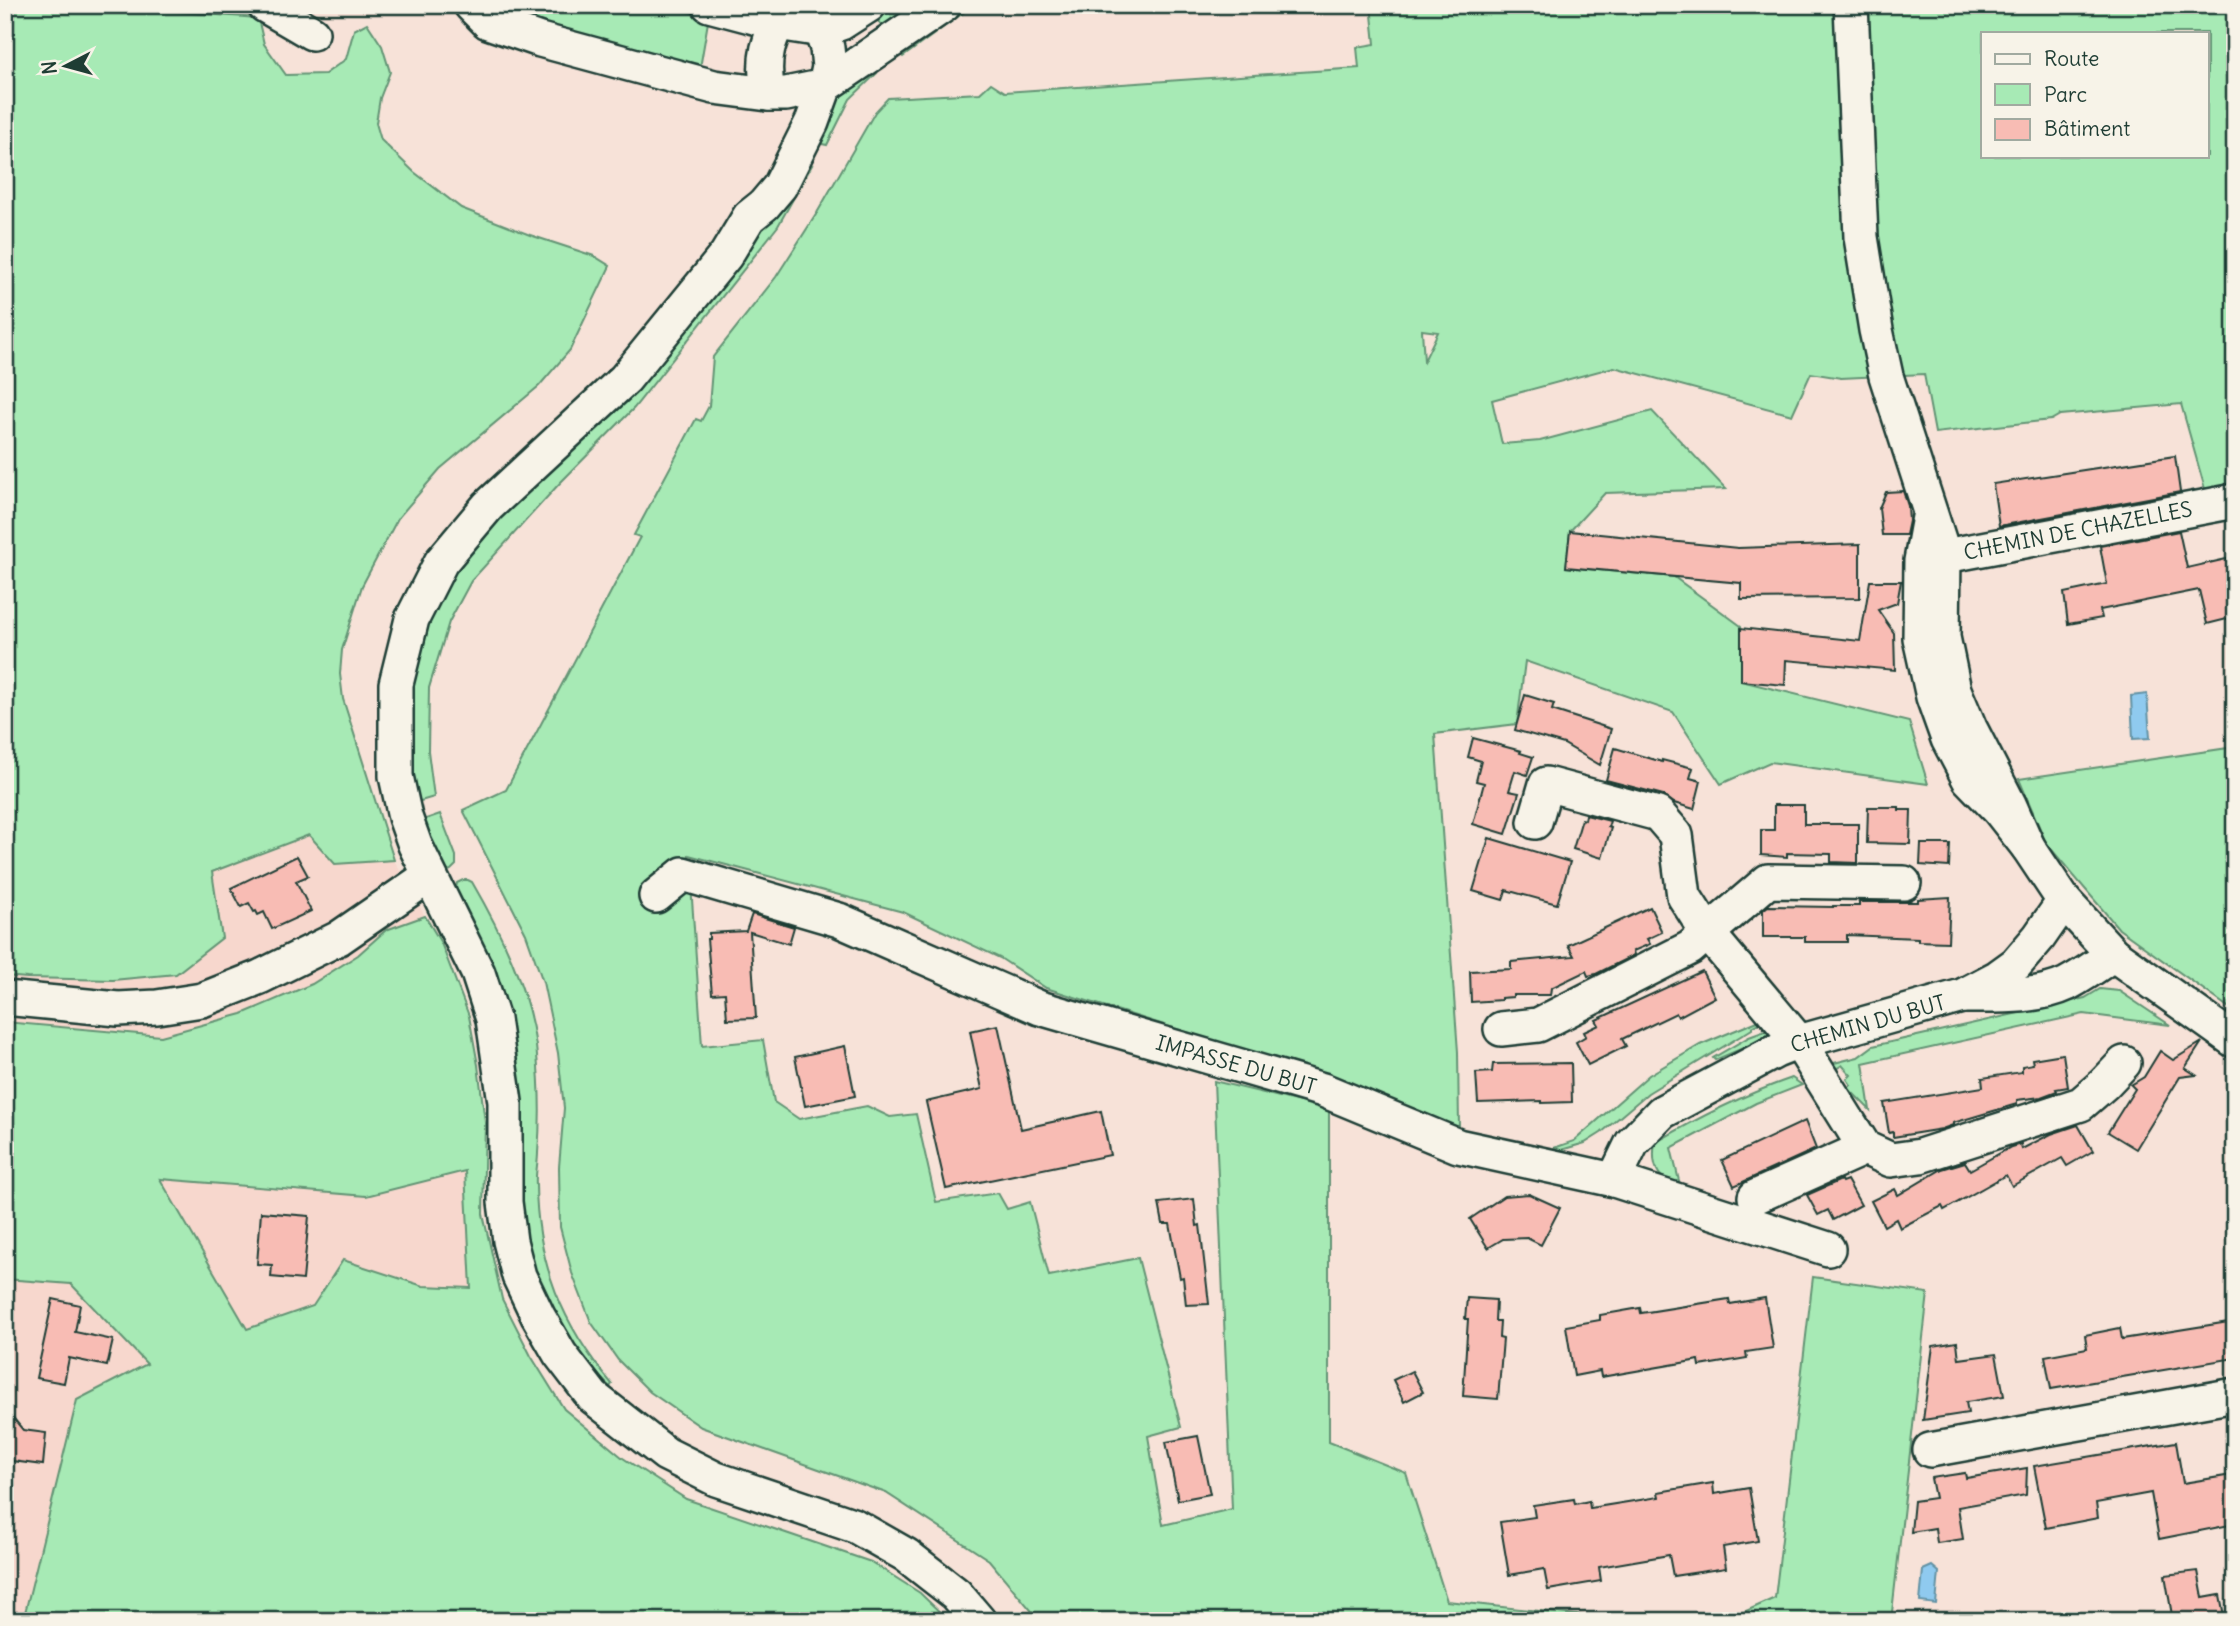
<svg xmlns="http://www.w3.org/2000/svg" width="2240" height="1626" viewBox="0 0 2240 1626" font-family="Delius,sans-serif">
<rect width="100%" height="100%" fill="#f7e2d8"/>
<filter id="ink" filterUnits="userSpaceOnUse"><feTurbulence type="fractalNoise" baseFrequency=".0143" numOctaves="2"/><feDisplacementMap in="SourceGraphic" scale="14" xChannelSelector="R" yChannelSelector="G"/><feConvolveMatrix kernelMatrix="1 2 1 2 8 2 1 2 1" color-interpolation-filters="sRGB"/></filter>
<g filter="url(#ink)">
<!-- built -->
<path fill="#f7d7cd" d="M309 835 335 864 394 860 425 916 386 930 358 955 312 984 242 1014 366 1196 465 1171 471 1288 423 1286 343 1260 313 1306 147 1364 77 1400 23 1621H5V976L27 978 113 980 176 974 221 938 212 872Z"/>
<!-- green -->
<g fill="#a7eab5" stroke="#639474" stroke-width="2" fill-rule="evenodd">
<path d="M5 5H83L258 18 264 44 286 75 325 74 346 59 354 30 367 23 382 46 390 72 380 98 376 123 381 140 414 172 461 208 530 235 594 256 610 266 570 350 539 386 440 469 398 518 362 586 342 650 340 674 343 699 394 860 335 864 309 835 212 872 222 938 176 974 113 980 27 978 5 976Z"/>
<path d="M510 5H648L709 16 699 74 507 14Z"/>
<path d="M884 5H923L885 32 873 13Z"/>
<path d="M954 5H974L903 57 895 47Z"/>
<path d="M1371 5H2235V485L2205 489 2181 404 2060 415 2051 420 1935 433 1924 374 1841 378 1811 373 1792 415 1614 367 1492 400 1502 444 1540 441 1652 411 1726 489 1605 493 1570 531 1566 567 1674 577 1741 626V681L1909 722 1928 784 1770 762 1721 784 1673 712 1525 661 1517 724 1435 734 1458 1052 1459 1128 1379 1095 1279 1061 1046 988 1000 958 903 912 689 855 702 1046 763 1040 774 1102 799 1119 867 1106 890 1117 916 1114 936 1202 998 1193 1007 1209 1030 1202 1049 1276 1138 1258 1181 1427 1148 1436 1163 1525 1232 1509 1214 1081 1329 1109V1442L1406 1473 1447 1601 1632 1621H1040L989 1560 886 1493 701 1427 650 1392 618 1360 591 1322 572 1273 560 1227 559 1167 564 1108 558 1053 543 982 526 934 463 810 506 790 640 537 634 535 696 419 701 421 709 406 713 357 776 277 817 213 875 112 888 98 980 93 991 83 1005 92 1359 68 1357 47 1375 44ZM1983 33H2207V156H1983ZM1422 330 1438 332 1424 361Z"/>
<path d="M872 64 877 73 850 99 827 145 808 141 834 93Z"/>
<path d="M796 163 812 165 778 226 634 408 559 484 471 581 449 622 429 688 428 751 434 797 414 803 408 718 414 664 432 612 460 561Z"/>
<path d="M2235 747V1012L2119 929 2046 843 2019 779Z"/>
<path d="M440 814 456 856V865L451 870 444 873 420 821Z"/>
<path d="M463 880H468L472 882C501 932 528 988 536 1046 540 1081 541 1117 538 1153 538 1163 535 1174 536 1185 537 1263 562 1325 612 1384L610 1387C562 1340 525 1272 522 1204 519 1155 523 1105 516 1056 509 995 484 945 455 893L457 883Z"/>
<path d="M425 916 441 943 469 1016 478 1065 485 1123 483 1214 502 1299 531 1356 564 1409 623 1458 686 1499 871 1562 920 1593 949 1621H23L77 1400 147 1364 71 1284 5 1279V1022L161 1036 242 1014 312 984 358 955 386 930ZM465 1171 471 1288 423 1286 343 1260 313 1306 247 1329 160 1179 366 1196Z"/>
<path d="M2100 989 2119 991 2170 1025 2084 1014 1863 1063 1870 1110 1848 1088 1851 1085 1847 1079 1851 1075 1842 1065 1830 1073 1826 1065 1858 1057 1873 1046 2085 998Z"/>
<path d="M1760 1020 1762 1022 1752 1027V1029L1648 1093 1601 1133 1585 1143 1547 1154 1548 1150 1574 1141 1649 1075 1700 1045Z"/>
<path d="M1768 1030 1767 1038 1715 1060 1713 1058 1749 1037Z"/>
<path d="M1792 1078 1802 1085 1756 1103 1671 1148 1682 1193C1661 1179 1650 1171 1655 1143 1699 1117 1743 1095 1792 1078Z"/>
<path d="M1813 1277 1928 1293 1891 1621H1724L1775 1598Z"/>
</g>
<!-- water -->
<g fill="#8fcaef" stroke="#6292a4" stroke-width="2">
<path d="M2147 694 2150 738 2133 739 2131 696Z"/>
<path d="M1932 1566 1939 1572 1936 1604 1920 1602 1923 1570Z"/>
</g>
<!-- building -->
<g fill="#f8bcb4" stroke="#1f3d34" stroke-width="2">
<path d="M2175 456 2180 492 1999 526 1993 484Z"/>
<path d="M1903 491 1908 506 1909 521 1906 535H1882L1879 508 1886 492Z"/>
<path d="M1570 531 1738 548 1860 544V598L1741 599V583L1566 567Z"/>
<path d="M2179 531 2187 568 2235 557V617L2207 624 2199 590 2100 610 2102 618 2068 624 2064 593 2107 584 2100 546Z"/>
<path d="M1870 581H1901L1897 603 1878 610 1894 633 1895 670 1786 660 1785 685 1741 681V628L1860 641Z"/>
<path d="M1525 695 1554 704 1552 710 1611 729 1600 765 1564 744 1515 730Z"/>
<path d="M1473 738 1521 751 1520 753 1533 757 1527 775 1515 771 1509 791 1519 793 1506 834 1473 824 1484 783 1476 781 1481 761 1468 757Z"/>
<path d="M1615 748 1662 762V760L1693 768 1690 778 1701 781 1694 809 1674 803 1663 795 1606 780Z"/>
<path d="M1774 805H1804V824H1858V863L1831 862V854L1787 853V857L1761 855V830H1774Z"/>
<path d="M1868 807H1899V810H1911L1910 844 1867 843Z"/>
<path d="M1586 815 1610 821 1608 827 1611 828 1602 858 1573 849 1582 819 1585 820Z"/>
<path d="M1489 838 1570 862 1557 904 1506 890 1503 900 1473 891Z"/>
<path d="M1921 844H1950L1949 867 1920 865Z"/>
<path d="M297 856 308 876 296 881 311 911 272 929 264 912 258 915 256 911 254 912 249 903 241 907 231 888Z"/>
<path d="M1950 897 1948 942 1918 941V938L1847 935V942H1805V937H1763V910L1768 906 1833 907V906H1859V902H1918V899Z"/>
<path d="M1650 907 1662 932 1647 939 1650 944 1633 951 1634 955 1596 974 1588 976 1586 971 1551 988 1550 995H1513V997L1501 998V1000L1471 1002 1470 971 1511 969V962L1574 956 1568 945Z"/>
<path d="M752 914 794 927 789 944 750 932 756 1018 727 1019 725 993 712 994 707 939H709V933L746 931Z"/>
<path d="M1702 971 1715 997 1678 1017 1676 1013 1622 1039 1626 1046 1588 1065 1576 1042 1586 1036 1584 1032 1599 1025 1596 1020Z"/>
<path d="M998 1025 1021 1129 1101 1111 1110 1155 946 1189 926 1102 982 1089 970 1031Z"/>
<path d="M2202 1042 2185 1068 2196 1075 2180 1077 2136 1149 2108 1132 2135 1089 2131 1085 2144 1077 2160 1051 2173 1060Z"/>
<path d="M845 1046 855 1096 805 1106 795 1057Z"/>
<path d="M2063 1054 2068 1087 2056 1089 2057 1091 2041 1097 2017 1100V1104L1953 1123V1125L1942 1129 1893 1137V1132L1889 1133 1884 1103 1983 1087 1982 1078 2022 1072V1066L2033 1064 2032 1059Z"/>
<path d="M1571 1063 1572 1102 1542 1103V1101L1478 1103 1476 1073 1492 1072 1493 1064Z"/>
<path d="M1805 1121 1816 1149 1734 1186 1722 1160Z"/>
<path d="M2078 1125 2093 1151 2067 1166 2062 1158 2012 1186 2006 1175 1944 1210 1942 1206 1900 1228 1896 1219 1884 1226 1871 1201 1895 1189 1898 1195 1942 1169 1965 1162 1970 1170 2011 1147 2021 1144 2022 1149 2051 1134Z"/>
<path d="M1841 1180 1842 1182 1847 1180 1861 1205 1833 1220 1828 1210 1818 1215 1807 1195Z"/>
<path d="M1529 1194 1560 1208 1541 1245 1527 1238 1503 1239 1488 1248 1470 1219 1504 1196Z"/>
<path d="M1194 1199 1197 1226 1200 1225 1209 1304 1186 1305 1183 1277 1180 1278 1170 1224H1163L1159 1203Z"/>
<path d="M261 1212 309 1216 303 1280 271 1277 272 1265 257 1264Z"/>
<path d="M1467 1298 1496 1300 1495 1321H1500L1499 1338 1503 1339 1498 1399 1463 1396 1468 1319H1465Z"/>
<path d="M1765 1298 1773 1348 1746 1352 1747 1358 1700 1366 1699 1360 1601 1377 1600 1371 1574 1376 1566 1326 1600 1320V1315L1640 1308 1641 1313 1729 1299 1730 1304Z"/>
<path d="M53 1299 80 1305 75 1332 113 1340 107 1366 69 1358 64 1383 36 1378Z"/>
<path d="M2235 1321V1358L2051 1389 2045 1356 2087 1348 2085 1335 2120 1328 2122 1339Z"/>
<path d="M1957 1342 1959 1359 1996 1354 2004 1396 1966 1402 1968 1413 1923 1420 1933 1346Z"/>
<path d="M1412 1371 1423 1392 1404 1402 1393 1380Z"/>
<path d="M5 1408 23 1430 46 1433 43 1465 5 1460Z"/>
<path d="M1198 1436 1210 1494 1178 1500 1166 1442Z"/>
<path d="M2176 1442 2183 1483 2232 1475 2235 1491V1524L2159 1539 2151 1493 2096 1503 2098 1518 2046 1528 2034 1466Z"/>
<path d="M2027 1468 2026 1495 1958 1507 1963 1539 1937 1543 1935 1528 1911 1532 1914 1501 1935 1498 1931 1478 1965 1473 1966 1478Z"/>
<path d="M1713 1483 1714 1494 1749 1488 1758 1541 1723 1547 1726 1568 1673 1576 1669 1555 1599 1567 1601 1581 1548 1590 1544 1569 1509 1575 1500 1522 1535 1517 1533 1505 1574 1499 1575 1504 1589 1501 1590 1508 1659 1497 1658 1492Z"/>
<path d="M2198 1571 2203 1598 2220 1595 2225 1621H2173L2165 1575Z"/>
</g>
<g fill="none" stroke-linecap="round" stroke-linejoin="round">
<defs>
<g id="minor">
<path d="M264 5 312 33"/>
<path d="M471 5 488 22 540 40 714 87 768 94H786L825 86 944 5"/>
<path d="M709 5 777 23 822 30 841 23 869 5"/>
<path d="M812 5 827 48 829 67 825 86 812 122 780 186 764 205 749 217 726 255 625 379 488 506 441 562 412 619 396 684V776L405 817 415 845 478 973 493 1019 505 1102V1202L510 1241 519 1276 538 1316 560 1354 593 1397 666 1454 716 1479 855 1526 906 1555 956 1594 979 1621"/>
<path d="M1851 5 1861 237 1876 330 1886 376 1944 555 1943 637 1954 690 1970 728 2009 804 2028 847"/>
<path d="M768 94C761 54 769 40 786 5"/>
<path d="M1929 517 1921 561 1920 638 1933 697 1948 739 1969 779 1999 810 2028 847 2064 901 2113 954 2235 1041"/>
<path d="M1924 560 2235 501"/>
<path d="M1535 822 1546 784 1658 814 1676 835 1684 896 1707 932 1799 1042 1865 1148 1891 1160 1920 1156 2081 1104 2104 1084 2124 1063"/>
<path d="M656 896 683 874 839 920 1040 1008 1323 1090 1458 1146 1614 1180 1828 1249"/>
<path d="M1965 996C1997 996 2038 998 2067 984 2084 975 2098 965 2113 954"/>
<path d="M5 998 118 1009 157 1007 202 1000 260 977 339 938 429 876"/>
<path d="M1501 1029 1538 1025 1690 948 1768 881 1904 883"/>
<path d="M1614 1180 1632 1143 1662 1112 1776 1051 1799 1042 1962 996 1998 977 2016 964 2039 937 2064 901"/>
<path d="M1755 1197 1865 1148"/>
<path d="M1930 1450 2235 1395"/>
</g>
</defs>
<!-- minor casing -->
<use href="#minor" stroke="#1f3d34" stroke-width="38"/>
<!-- minor -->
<use href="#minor" stroke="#f7f3e8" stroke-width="33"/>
</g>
</g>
<g text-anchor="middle" stroke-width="6" stroke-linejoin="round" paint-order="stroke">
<!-- street labels -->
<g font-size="21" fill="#1f3d34" stroke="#f7f3e8">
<text transform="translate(2078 531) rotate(-11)" y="7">CHEMIN DE CHAZELLES</text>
<text transform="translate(1868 1024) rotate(-16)" y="7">CHEMIN DU BUT</text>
<text transform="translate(1236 1065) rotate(16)" y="7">IMPASSE DU BUT</text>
</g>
</g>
<!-- margin -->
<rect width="2240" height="1626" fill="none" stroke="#f7f3e8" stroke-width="28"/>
<rect x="14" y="14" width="2212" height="1598" fill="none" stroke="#1f3d34" stroke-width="2.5" filter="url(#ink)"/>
<!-- legend -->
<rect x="1981" y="32" width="228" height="126" fill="#f7f3e8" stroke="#a1aaa0" stroke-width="2"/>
<rect x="1995" y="54" width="35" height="10" fill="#f7f3e8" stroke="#a1aaa0" stroke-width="2"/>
<text x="2044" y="66" font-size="21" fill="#1f3d34">Route</text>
<rect x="1995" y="84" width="35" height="21" fill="#a7eab5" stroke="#a1aaa0" stroke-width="2"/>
<text x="2044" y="102" font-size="21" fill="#1f3d34">Parc</text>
<rect x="1995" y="119" width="35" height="21" fill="#f8bcb4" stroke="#a1aaa0" stroke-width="2"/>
<text x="2044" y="136" font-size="21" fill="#1f3d34">Bâtiment</text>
<!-- north arrow -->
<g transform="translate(66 66) rotate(264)" stroke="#f7f3e8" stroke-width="5" paint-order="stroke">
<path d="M0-5L12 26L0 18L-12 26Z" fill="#1f3d34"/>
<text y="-10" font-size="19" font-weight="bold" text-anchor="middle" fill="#1f3d34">N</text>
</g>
</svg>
